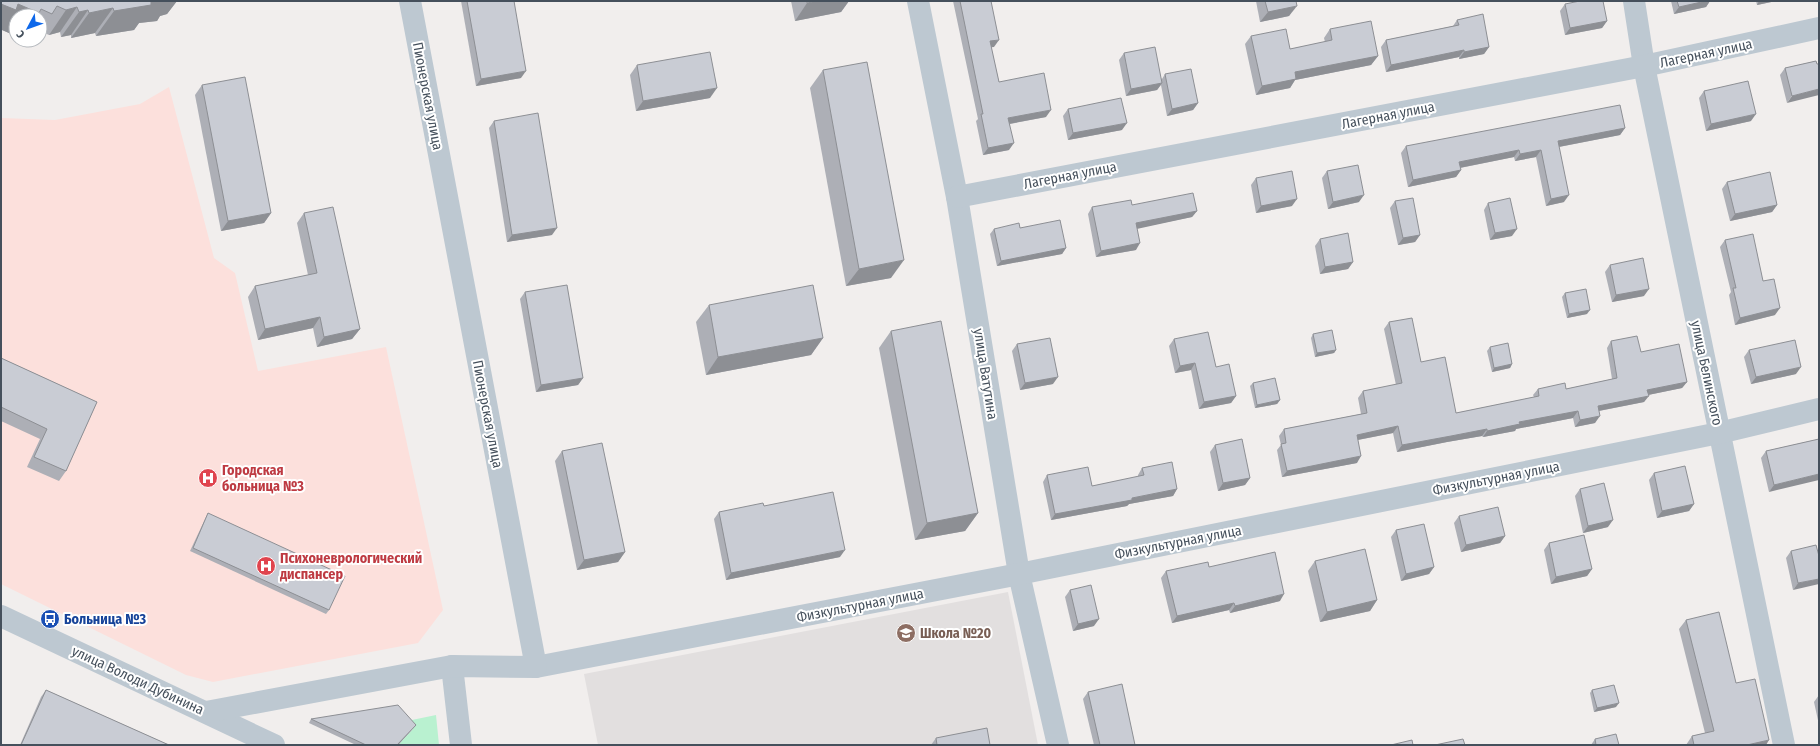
<svg xmlns="http://www.w3.org/2000/svg" width="1820" height="746" viewBox="0 0 1820 746" font-family="'Fira Sans Condensed',sans-serif">
<rect width="100%" height="100%" fill="#f1eeed"/>
<!-- education -->
<path fill="#e2dfdf" d="M1008 592 1038 745H598L584 674Z"/>
<!-- medical -->
<path fill="#fce0dc" d="M169 87 214 258 235 273 258 371 386 347 443 610 418 643 213 682 186 675 1 584V118L55 120 140 104Z"/>
<!-- green -->
<path fill="#b9f1d0" d="M436 715 439 745H398L413 729 407 721Z"/>
<g fill="none" stroke-linecap="round" stroke-linejoin="round">
<!-- minor -->
<g stroke="#bdc8d1" stroke-width="22">
<path d="M918 1 957 197 1019 574 1058 745"/>
<path d="M1634 1 1644 66 1784 745"/>
<path d="M957 197 1644 66 1819 28"/>
<path d="M1 616 274 745"/>
<path d="M452 666 461 745"/>
<path d="M536 667 1019 574 1719 433 1819 409"/>
<path d="M206 712 452 666 536 667 410 1"/>
</g>
</g>
<!-- wall -->
<g fill="#adafb6">
<path d="M1 1H177L167 14 160 16 157 21 139 23 134 30 96 36 95 33 71 38V35L61 37 60 32 49 35 40 31V16H16V36L2 30Z"/>
<path d="M461 1H514L521 78 476 86Z"/>
<path d="M791 1H849L841 12 795 21Z"/>
<path d="M953 1H991L994 47H991L999 82 1046 117 1010 124 1009 150 983 155 976 121 978 119Z"/>
<path d="M1256 1H1296L1289 16 1260 22Z"/>
<path d="M1671 1H1710L1706 7 1674 14Z"/>
<path d="M1756 1H1776L1757 5Z"/>
<path d="M1565 4 1607 21 1602 28 1565 35 1560 11Z"/>
<path d="M1457 20 1489 47 1484 54 1459 59V57L1386 72 1381 47 1386 40 1453 26Z"/>
<path d="M1330 29 1378 56 1371 65 1295 80 1290 88 1256 95 1245 44 1251 36 1290 49 1325 42 1324 38Z"/>
<path d="M1124 53 1162 79 1165 74 1198 103 1193 110 1167 116 1161 85 1157 90 1126 96 1119 60Z"/>
<path d="M1816 61 1787 103 1780 75 1785 68Z"/>
<path d="M637 65 710 98 636 111 630 75Z"/>
<path d="M823 70 891 278 846 286 810 88Z"/>
<path d="M202 85 271 213 264 223 221 231 195 95Z"/>
<path d="M1704 91 1751 121 1706 131 1699 98Z"/>
<path d="M1068 109 1122 130 1068 140 1063 116Z"/>
<path d="M494 121 552 235 507 242 489 128Z"/>
<path d="M1625 128 1620 135 1559 147 1564 202 1546 206 1536 157 1515 161 1514 157 1460 168 1461 170 1456 177 1408 187 1401 153 1406 146Z"/>
<path d="M1327 171 1359 202 1328 209 1322 178Z"/>
<path d="M1256 178 1292 206 1256 213 1251 185Z"/>
<path d="M1727 182 1777 205 1772 212 1730 221 1722 189Z"/>
<path d="M1395 201 1420 235 1415 242 1398 245 1390 208Z"/>
<path d="M1488 203 1512 236 1490 240 1484 210Z"/>
<path d="M1132 205 1197 211 1192 217 1137 228 1136 250 1096 257 1088 214 1092 207Z"/>
<path d="M304 213 360 329 352 339 317 347 313 328 258 340 248 297 255 286 308 275 297 223Z"/>
<path d="M1020 228 1066 248 1062 254 997 266 990 234 994 229Z"/>
<path d="M1320 239 1353 262 1348 269 1320 274 1315 246Z"/>
<path d="M1725 240 1763 281 1775 315 1735 325 1729 295 1731 292 1720 247Z"/>
<path d="M1610 265 1644 296 1612 302 1605 272Z"/>
<path d="M525 292 583 378 578 385 536 392 520 299Z"/>
<path d="M1565 293 1587 314 1567 318 1562 297Z"/>
<path d="M709 305 823 338 811 355 706 375 696 322Z"/>
<path d="M1389 322 1421 362 1456 413 1534 397 1533 395 1538 389H1566L1612 379 1607 348 1611 341 1641 352 1687 382 1682 388 1648 395 1644 402 1599 411 1595 423 1575 427 1573 418 1516 429 1515 431 1483 437 1482 436 1447 442 1397 452 1393 433 1358 440 1357 463 1282 477 1277 450 1281 445 1279 436 1284 429 1361 414 1358 398 1363 391 1396 385 1384 329Z"/>
<path d="M891 331 978 513 965 531 915 540 879 348Z"/>
<path d="M1313 334 1336 350 1334 353 1315 357 1311 338Z"/>
<path d="M1174 339 1216 367 1236 396 1231 403 1199 409 1191 370 1175 373 1169 346Z"/>
<path d="M1017 344 1053 384 1020 390 1012 351Z"/>
<path d="M1490 347 1512 364 1510 368 1492 372 1487 351Z"/>
<path d="M1749 350 1796 374 1751 384 1744 357Z"/>
<path d="M1 358 97 402 66 471 59 481 27 467 40 439 1 421Z"/>
<path d="M1253 383 1280 400 1277 404 1255 408 1250 386Z"/>
<path d="M1819 439 1769 492 1761 458 1766 451Z"/>
<path d="M1215 445 1250 478 1245 485 1218 491 1210 452Z"/>
<path d="M562 451 625 552 618 562 577 570 555 461Z"/>
<path d="M1142 468 1177 489 1173 496 1129 504 1127 506 1051 520 1043 482 1047 475 1092 486 1138 477V475Z"/>
<path d="M1654 473 1694 504 1689 511 1657 518 1649 480Z"/>
<path d="M1580 489 1608 527 1583 533 1575 496Z"/>
<path d="M719 512 840 557 726 580 714 519Z"/>
<path d="M208 513 329 610 326 614 190 551 206 517Z"/>
<path d="M1459 516 1505 536 1500 543 1461 552 1454 523Z"/>
<path d="M1396 530 1434 567 1429 574 1401 581 1391 537Z"/>
<path d="M1549 543 1592 569 1587 576 1551 584 1544 550Z"/>
<path d="M1791 551 1819 556 1793 590 1786 558Z"/>
<path d="M1315 561 1377 600 1370 611 1320 622 1308 571Z"/>
<path d="M1209 567 1280 601 1230 613 1229 610 1172 623 1161 578 1166 571Z"/>
<path d="M1070 590 1094 626 1073 631 1065 597Z"/>
<path d="M1686 620 1736 683 1766 745H1686L1692 736 1705 733 1679 629Z"/>
<path d="M46 690 169 745H20L41 697Z"/>
<path d="M1592 690 1616 707 1594 712 1590 693Z"/>
<path d="M1088 692 1135 745H1094L1083 699Z"/>
<path d="M1819 695V725L1814 702Z"/>
<path d="M311 719 416 725 398 745H356L309 723Z"/>
<path d="M936 738 990 745H931Z"/>
<path d="M1595 739 1619 745H1591Z"/>
</g>
<!-- shaded-wall -->
<g fill="#8d8f94">
<path d="M149 1H177L167 14 160 16 157 21 139 23 134 30 96 36 114 11Z"/>
<path d="M818 1H849L841 12 795 21 807 3Z"/>
<path d="M1706 1H1710L1706 7 1674 14 1679 7Z"/>
<path d="M1759 1H1776L1757 5Z"/>
<path d="M1 4H18L39 13 37 16H16V36L2 30 1 31Z"/>
<path d="M1297 6 1289 16 1260 22 1268 12Z"/>
<path d="M77 7 60 32 49 35 66 10Z"/>
<path d="M113 8 95 33 71 38 89 13Z"/>
<path d="M88 10 71 35 61 37 79 12Z"/>
<path d="M1607 21 1602 28 1565 35 1570 28Z"/>
<path d="M999 40 994 47 985 48 990 41Z"/>
<path d="M1489 47 1484 54 1459 59 1464 52Z"/>
<path d="M1464 50 1459 57 1386 72 1391 65Z"/>
<path d="M1378 56 1371 65 1295 80 1290 88 1256 95 1262 86 1295 72Z"/>
<path d="M526 71 521 78 476 86 481 79Z"/>
<path d="M1162 83 1157 90 1126 96 1131 89Z"/>
<path d="M717 88 710 98 636 111 643 101Z"/>
<path d="M1819 89V95L1787 103 1792 96Z"/>
<path d="M1198 103 1193 110 1167 116 1172 109Z"/>
<path d="M1051 110 1046 117 1003 125 1008 118Z"/>
<path d="M1756 114 1751 121 1706 131 1711 124Z"/>
<path d="M1127 123 1122 130 1068 140 1073 133Z"/>
<path d="M1625 128 1620 135 1553 148 1558 141Z"/>
<path d="M1014 143 1009 150 983 155 988 148Z"/>
<path d="M1519 150 1514 157 1454 169 1459 162Z"/>
<path d="M1541 150 1536 157 1515 161 1520 154Z"/>
<path d="M1461 170 1456 177 1408 187 1413 180Z"/>
<path d="M1364 195 1359 202 1328 209 1333 202Z"/>
<path d="M1569 195 1564 202 1546 206 1551 199Z"/>
<path d="M1297 199 1292 206 1256 213 1261 206Z"/>
<path d="M1777 205 1772 212 1730 221 1735 214Z"/>
<path d="M1197 211 1192 217 1132 230 1136 223Z"/>
<path d="M271 213 264 223 221 231 228 221Z"/>
<path d="M557 228 552 235 507 242 512 235Z"/>
<path d="M1517 229 1512 236 1490 240 1495 233Z"/>
<path d="M1420 235 1415 242 1398 245 1403 238Z"/>
<path d="M1140 243 1136 250 1096 257 1101 251Z"/>
<path d="M1066 248 1062 254 997 266 1001 261Z"/>
<path d="M904 260 891 278 846 286 859 269Z"/>
<path d="M1353 262 1348 269 1320 274 1325 267Z"/>
<path d="M1649 289 1644 296 1612 302 1616 295Z"/>
<path d="M1780 308 1775 315 1735 325 1740 318Z"/>
<path d="M1590 310 1587 314 1567 318 1569 314Z"/>
<path d="M320 317 313 328 258 340 265 329Z"/>
<path d="M360 329 352 339 317 347 324 337Z"/>
<path d="M823 338 811 355 706 375 718 357Z"/>
<path d="M1336 350 1334 353 1315 357 1317 353Z"/>
<path d="M1195 363 1191 370 1175 373 1180 366Z"/>
<path d="M1512 364 1510 368 1492 372 1494 368Z"/>
<path d="M1801 367 1796 374 1751 384 1756 377Z"/>
<path d="M1058 377 1053 384 1020 390 1025 383Z"/>
<path d="M583 378 578 385 536 392 541 385Z"/>
<path d="M1687 382 1682 388 1643 396 1647 390Z"/>
<path d="M1236 396 1231 403 1199 409 1204 402Z"/>
<path d="M1649 396 1644 402 1593 412 1598 406Z"/>
<path d="M1280 400 1277 404 1255 408 1257 405Z"/>
<path d="M1578 411 1573 418 1516 429 1515 431 1483 437 1487 431 1519 422Z"/>
<path d="M1600 416 1595 423 1575 427 1580 420Z"/>
<path d="M1398 426 1393 433 1352 441 1357 435Z"/>
<path d="M1487 429 1482 436 1447 442 1397 452 1402 445 1451 436Z"/>
<path d="M1361 456 1357 463 1282 477 1287 471Z"/>
<path d="M1819 474V480L1769 492 1774 485Z"/>
<path d="M1250 478 1245 485 1218 491 1223 483Z"/>
<path d="M1177 489 1173 496 1129 504 1127 506 1051 520 1055 514Z"/>
<path d="M1694 504 1689 511 1657 518 1662 511Z"/>
<path d="M978 513 965 531 915 540 927 523Z"/>
<path d="M1613 520 1608 527 1583 533 1588 526Z"/>
<path d="M1505 536 1500 543 1461 552 1466 545Z"/>
<path d="M845 550 840 557 726 580 731 573Z"/>
<path d="M625 552 618 562 577 570 584 560Z"/>
<path d="M1434 567 1429 574 1401 581 1406 574Z"/>
<path d="M1592 569 1587 576 1551 584 1556 577Z"/>
<path d="M1819 579V584L1793 590 1798 583Z"/>
<path d="M1284 594 1280 601 1230 613 1235 606Z"/>
<path d="M1377 600 1370 611 1320 622 1327 612Z"/>
<path d="M1234 603 1229 610 1172 623 1177 616Z"/>
<path d="M1099 619 1094 626 1073 631 1078 624Z"/>
<path d="M1619 703 1616 707 1594 712 1597 708Z"/>
<path d="M416 725 398 745H397Z"/>
<path d="M1769 740 1766 745H1747Z"/>
</g>
<!-- building -->
<g fill="#c9ccd4" stroke="#8d8f94">
<path d="M1 1H151V5L114 11 113 8 89 13 88 10 79 12 77 7 66 10 57 6 52 14 41 9 39 13 18 4 16 10 1 4Z"/>
<path d="M467 1H514L526 71 481 79Z"/>
<path d="M807 1H818L807 3Z"/>
<path d="M960 1H991L999 40 990 41 999 82 1044 73 1051 110 1008 118 1014 143 988 148 981 114H983Z"/>
<path d="M1265 1H1296L1297 6 1268 12Z"/>
<path d="M1580 1H1603L1607 21 1570 28 1565 4Z"/>
<path d="M1677 1H1706L1679 7Z"/>
<path d="M1483 14 1489 47 1464 52V50L1391 65 1386 40 1459 25 1457 20Z"/>
<path d="M1371 21 1378 56 1295 72 1296 79 1262 86 1251 36 1286 29 1290 49 1332 40 1330 29Z"/>
<path d="M1155 47 1162 83 1131 89 1124 53Z"/>
<path d="M710 52 717 88 643 101 637 65Z"/>
<path d="M1816 61 1817 64H1819V89L1792 96 1785 68Z"/>
<path d="M867 62 904 260 859 269 823 70Z"/>
<path d="M1191 69 1198 103 1172 109 1165 74Z"/>
<path d="M245 77 271 213 228 221 202 85Z"/>
<path d="M1748 81 1756 114 1711 124 1704 91Z"/>
<path d="M1121 98 1127 123 1073 133 1068 109Z"/>
<path d="M1620 105 1625 128 1558 141 1569 195 1551 199 1541 150 1520 154 1519 150 1459 162 1461 170 1413 180 1406 146Z"/>
<path d="M538 113 557 228 512 235 494 121Z"/>
<path d="M1358 165 1364 195 1333 202 1327 171Z"/>
<path d="M1292 171 1297 199 1261 206 1256 178Z"/>
<path d="M1770 172 1777 205 1735 214 1727 182Z"/>
<path d="M1193 193 1197 211 1136 223 1140 243 1101 251 1092 207 1131 200 1132 205Z"/>
<path d="M1413 198 1420 235 1403 238 1395 201Z"/>
<path d="M1510 198 1517 229 1495 233 1488 203Z"/>
<path d="M333 207 360 329 324 337 320 317 265 329 255 286 317 273 304 213Z"/>
<path d="M1060 220 1066 248 1001 261 994 229 1019 223 1020 228Z"/>
<path d="M1348 233 1353 262 1325 267 1320 239Z"/>
<path d="M1753 234 1763 281 1774 279 1780 308 1740 318 1733 288H1736L1725 240Z"/>
<path d="M1643 258 1649 289 1616 295 1610 265Z"/>
<path d="M567 285 583 378 541 385 525 292Z"/>
<path d="M813 285 823 338 718 357 709 305Z"/>
<path d="M1586 289 1590 310 1569 314 1565 293Z"/>
<path d="M1412 318 1421 362 1445 357 1456 413 1539 396 1538 389 1565 383 1566 389 1617 378 1611 341 1637 336 1641 352 1679 344 1687 382 1647 390 1649 396 1598 406 1600 416 1580 420 1578 411 1519 422 1520 424 1487 431V429L1451 436 1402 445 1398 426 1357 435 1361 456 1287 471 1281 444 1286 443 1284 429 1367 413 1363 391 1402 383 1389 322Z"/>
<path d="M941 321 978 513 927 523 891 331Z"/>
<path d="M1332 330 1336 350 1317 353 1313 334Z"/>
<path d="M1208 332 1216 367 1229 364 1236 396 1204 402 1195 363 1180 366 1174 339Z"/>
<path d="M1050 338 1058 377 1025 383 1017 344Z"/>
<path d="M1795 340 1801 367 1756 377 1749 350Z"/>
<path d="M1508 343 1512 364 1494 368 1490 347Z"/>
<path d="M1 358 97 402 66 471 34 457 47 429 1 407Z"/>
<path d="M1275 378 1280 400 1257 405 1253 383Z"/>
<path d="M1242 439 1250 478 1223 483 1215 445Z"/>
<path d="M1819 439V474L1774 485 1766 451Z"/>
<path d="M602 443 625 552 584 560 562 451Z"/>
<path d="M1172 462 1177 489 1132 498V500L1055 514 1047 475 1088 467 1092 486 1144 475 1142 468Z"/>
<path d="M1685 466 1694 504 1662 511 1654 473Z"/>
<path d="M1604 483 1613 520 1588 526 1580 489Z"/>
<path d="M833 492 845 550 731 573 719 512 763 503 764 506Z"/>
<path d="M1498 507 1505 536 1466 545 1459 516Z"/>
<path d="M208 513 345 576 329 610 193 548Z"/>
<path d="M1424 524 1434 567 1406 574 1396 530Z"/>
<path d="M1584 535 1592 569 1556 577 1549 543Z"/>
<path d="M1816 545 1819 556V579L1798 583 1791 551Z"/>
<path d="M1365 549 1377 600 1327 612 1315 561Z"/>
<path d="M1275 552 1284 594 1235 606 1234 603 1177 616 1166 571 1208 562 1209 567Z"/>
<path d="M1091 585 1099 619 1078 624 1070 590Z"/>
<path d="M1719 612 1736 683 1755 679 1769 740 1747 745H1694L1692 736 1714 731 1686 620Z"/>
<path d="M1122 684 1135 745H1100L1088 692Z"/>
<path d="M1614 685 1619 703 1597 708 1592 690Z"/>
<path d="M46 690 169 745H21Z"/>
<path d="M398 705 416 725 397 745H366L311 719Z"/>
<path d="M987 728 990 745H937L936 738Z"/>
<path d="M1616 734 1619 745H1596L1595 739Z"/>
<path d="M1463 739 1465 745H1435Z"/>
<path d="M1412 740 1413 745H1391Z"/>
</g>
<!-- icons -->
<defs>
<symbol id="hospital-disc" viewBox="-11 -11 22 22"><circle r="9.5" fill="#e0444e" stroke="#fff"/><path d="M-5-5h3v3.5h4V-5h3V5h-3V1.5h-4V5h-3Z" fill="#fff"/></symbol>
<symbol id="bus-disc" viewBox="-11 -11 22 22"><circle r="9.5" fill="#1a4fb4" stroke="#fff"/><path d="M-5-6H5V4H4V6H2V4H-2V6H-4V4H-5ZM-3.5-4V0h7V-4ZM-3.5 1.2v1.5H-2V1.2ZM2 1.2v1.5H3.5V1.2Z" fill="#fff"/></symbol>
<symbol id="school-disc" viewBox="-11 -11 22 22"><circle r="9.5" fill="#8d6e63" stroke="#fff"/><path d="M0-5L7-2L0 1L-7-2ZM-4 1L0 2.5L4 1V4Q0 6-4 4Z" fill="#fff"/></symbol>
</defs>
<g fill-rule="evenodd">
<use href="#hospital-disc" x="197" y="467" width="22" height="22"/>
<use href="#hospital-disc" x="255" y="555" width="22" height="22"/>
<use href="#bus-disc" x="39" y="608" width="22" height="22"/>
<use href="#school-disc" x="895" y="622" width="22" height="22"/>
</g>
<g text-anchor="middle" stroke-width="4" stroke-linejoin="round" paint-order="stroke">
<!-- street labels -->
<g font-size="14" fill="#45505c" stroke="#fff">
<text transform="translate(1706 53) rotate(-12)" y="5">Лагерная улица</text>
<text transform="translate(428 96) rotate(79)" y="5">Пионерская улица</text>
<text transform="translate(1388 115) rotate(-11)" y="5">Лагерная улица</text>
<text transform="translate(1070 175) rotate(-11)" y="5">Лагерная улица</text>
<text transform="translate(1707 373) rotate(78)" y="5">улица Белинского</text>
<text transform="translate(986 374) rotate(81)" y="5">улица Ватутина</text>
<text transform="translate(488 414) rotate(79)" y="5">Пионерская улица</text>
<text transform="translate(1496 478) rotate(-11)" y="5">Физкультурная улица</text>
<text transform="translate(1178 542) rotate(-11)" y="5">Физкультурная улица</text>
<text transform="translate(860 605) rotate(-11)" y="5">Физкультурная улица</text>
<text transform="translate(138 680) rotate(25)" y="5">улица Володи Дубинина</text>
</g>
<!-- health labels -->
<g font-size="14" font-weight="bold" fill="#be3a42" stroke="#fff" text-anchor="start">
<text x="222" y="475">Городская<tspan x="222" dy="16">больница №3</tspan></text>
<text x="280" y="563">Психоневрологический<tspan x="280" dy="16">диспансер</tspan></text>
</g>
<!-- transit labels -->
<g font-size="14" font-weight="bold" fill="#164399" stroke="#fff" text-anchor="start">
<text x="64" y="624">Больница №3</text>
</g>
<!-- education labels -->
<g font-size="14" font-weight="bold" fill="#785e54" stroke="#fff" text-anchor="start">
<text x="920" y="638">Школа №20</text>
</g>
</g>
<!-- border -->
<rect width="1820" height="746" fill="none" stroke="#45505c" stroke-width="4"/>
<!-- north arrow -->
<g transform="translate(28 28) rotate(229)"><circle r="19" fill="#ffffff" stroke="#b5b9be"/>
<path d="M0-3L7 15L0 10L-7 15Z" fill="#0e68ea"/>
<text y="-6" font-size="11" font-weight="bold" text-anchor="middle" fill="#45505c">С</text>
</g>
</svg>
